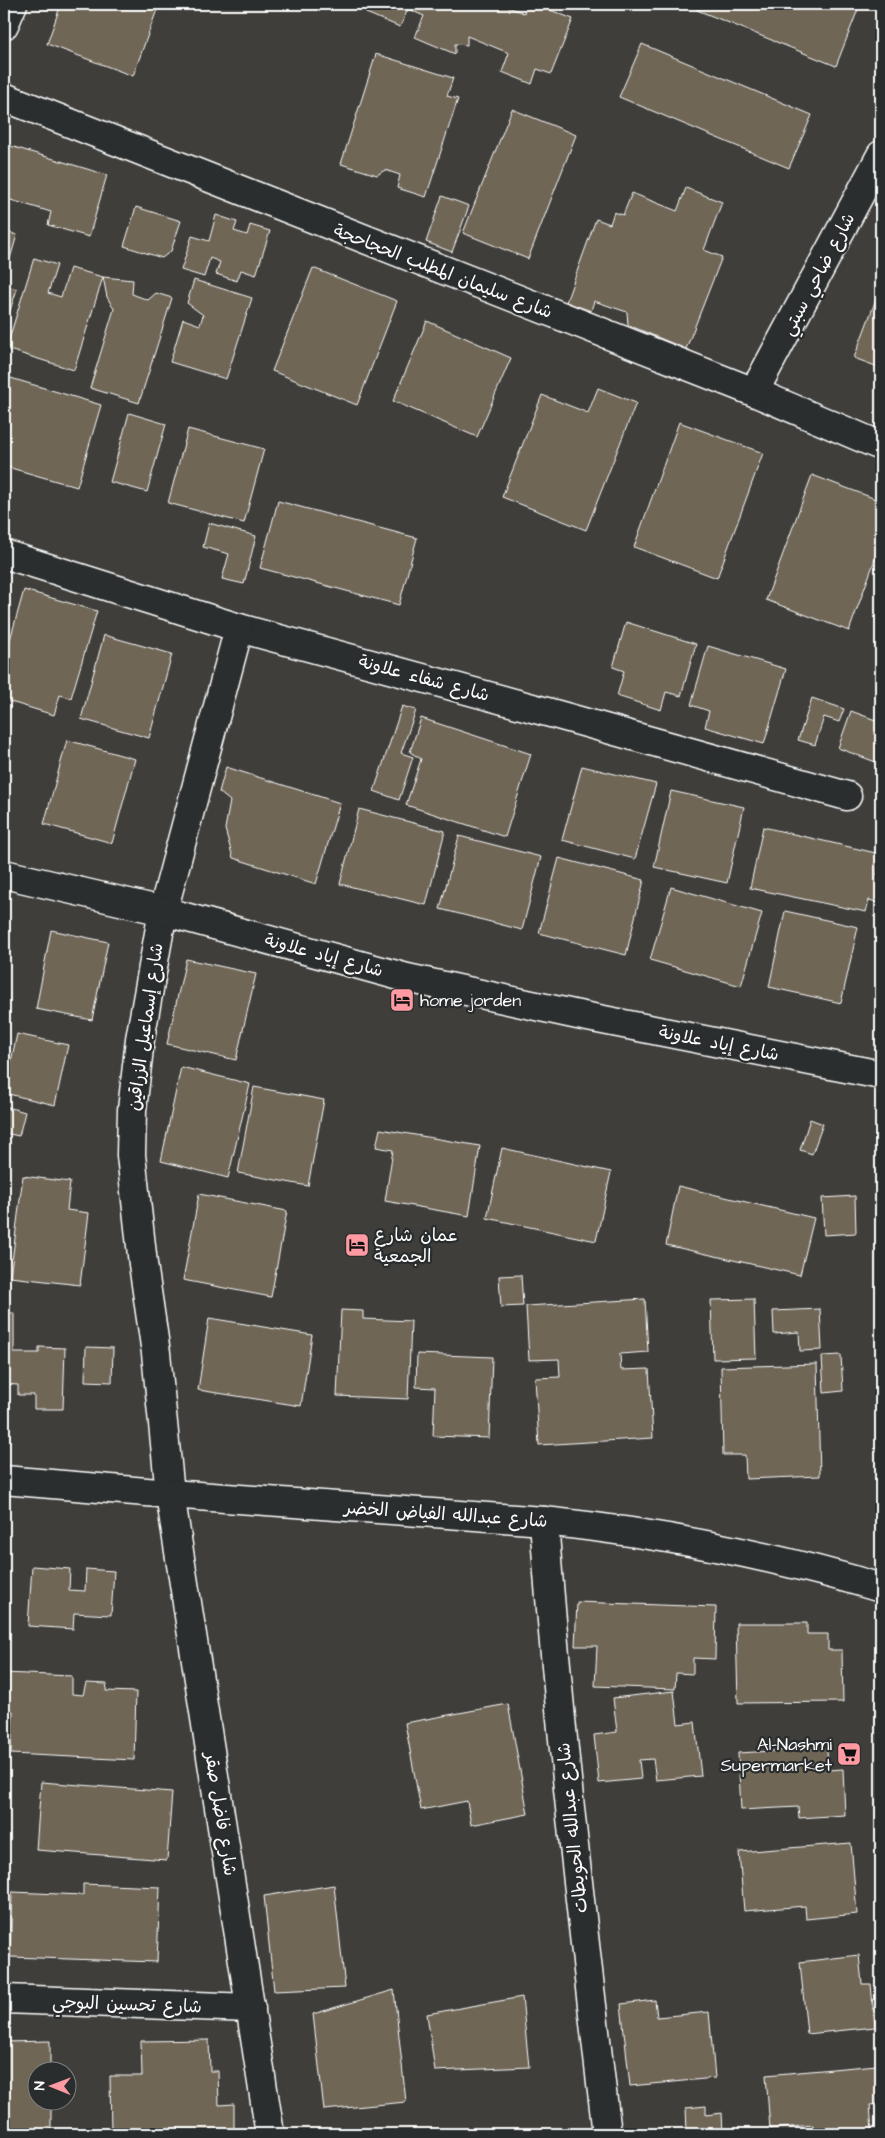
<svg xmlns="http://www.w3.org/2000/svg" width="885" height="2138" viewBox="0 0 885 2138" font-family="'Architects Daughter','Playpen Sans Arabic',sans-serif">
<rect width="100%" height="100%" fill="#3f3e3a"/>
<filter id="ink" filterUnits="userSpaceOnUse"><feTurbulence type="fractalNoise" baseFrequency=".02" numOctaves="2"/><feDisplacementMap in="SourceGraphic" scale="10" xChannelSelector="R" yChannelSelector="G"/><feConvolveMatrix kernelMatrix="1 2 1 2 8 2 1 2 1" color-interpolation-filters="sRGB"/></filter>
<g filter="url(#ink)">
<!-- building -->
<g fill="#6f6657" stroke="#fff">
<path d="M61 4H159L133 76 47 44Z"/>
<path d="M370 4H508V7L524 13 527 4H535L573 19 551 74 537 69 532 84 502 72 509 53 467 36V45L455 44V54L415 37 424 16 408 9 400 27 366 13Z"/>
<path d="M700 4H860L836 66 697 10Z"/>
<path d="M642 44 812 115 789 168 619 97Z"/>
<path d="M376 54 453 78 447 96 458 99 426 197 397 188 400 175 385 170 377 175 341 164Z"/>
<path d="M512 109 576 135 528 259 463 233Z"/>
<path d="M4 144 107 175 89 237 48 225 51 212 4 198Z"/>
<path d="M686 188 722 202 704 250 722 257 686 349 628 325 627 312 594 301 591 311 566 302 596 219 610 224 614 212 623 215 632 193 677 211Z"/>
<path d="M442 196 469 206 452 252 426 242Z"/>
<path d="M136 207 181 221 171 251 162 258 124 246Z"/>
<path d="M216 215 237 222 234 231 247 235 250 225 270 231 256 275 241 270 237 281 216 274 220 262 210 258 204 277 181 270 192 236 209 241Z"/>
<path d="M4 231 17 235 4 279Z"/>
<path d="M34 258 57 265 48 293 61 297 70 268 103 277 74 370 6 349Z"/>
<path d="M313 268 397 301 357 405 272 371Z"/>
<path d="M103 277 133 280 132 294 148 300 156 293 172 298 139 403 90 388 114 309 107 297Z"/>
<path d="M194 280 252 298 226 379 170 362 183 319 200 325 203 315 187 303Z"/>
<path d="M4 285 17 289 4 329Z"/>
<path d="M881 286V368L854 358Z"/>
<path d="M427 321 511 358 477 437 393 401Z"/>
<path d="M4 376 101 405 77 487 4 466Z"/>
<path d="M598 388 636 403 586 530 502 497 542 395 588 413Z"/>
<path d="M129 413 166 424 147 492 110 482Z"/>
<path d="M679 422 763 453 717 578 634 547Z"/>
<path d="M188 429 264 449 244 523 168 503Z"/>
<path d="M812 475 881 501V543L849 631 766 600Z"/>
<path d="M278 501 417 538 399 605 260 568Z"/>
<path d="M209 523 256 536 244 584 222 579 229 554 203 547Z"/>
<path d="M24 590 97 611 71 698 60 695 54 715 4 700V661Z"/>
<path d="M626 622 696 644 681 696 666 692 661 710 617 696 624 671 613 667Z"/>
<path d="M104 635 172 654 149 738 81 719Z"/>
<path d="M881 636V654L875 651Z"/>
<path d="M708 646 786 669 764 744 705 727 709 711 691 705Z"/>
<path d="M812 698 844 709 839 722 824 717 815 745 798 740Z"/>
<path d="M402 706 416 710 401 753 413 757 399 800 374 791Z"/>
<path d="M851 711 881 722V764L838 748Z"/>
<path d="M421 718 531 754 505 837 406 805 421 759 410 752Z"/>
<path d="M67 740 135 759 112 843 44 824Z"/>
<path d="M582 766 656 784 635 859 562 840Z"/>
<path d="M226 767 340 803 316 884 233 858 225 829 230 801 219 792Z"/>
<path d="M671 791 744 807 727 883 654 867Z"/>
<path d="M359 809 445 831 426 905 340 884Z"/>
<path d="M763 827 880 854 877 875 881 876V903L869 900 866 912 750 888Z"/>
<path d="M459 836 541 857 522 930 440 909Z"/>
<path d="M559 858 644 880 626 955 539 933Z"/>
<path d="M671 887 762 913 741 986 650 960Z"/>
<path d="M785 911 858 927 841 1003 769 987Z"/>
<path d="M51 930 108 942 92 1020 36 1009Z"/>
<path d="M186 959 256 974 236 1060 167 1044Z"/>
<path d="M17 1034 68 1045 55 1105 4 1093Z"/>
<path d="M181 1067 250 1084 228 1178 161 1161Z"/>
<path d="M254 1087 324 1100 308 1186 238 1173Z"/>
<path d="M4 1106 25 1112 19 1136 4 1133Z"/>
<path d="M810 1119 823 1124 812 1154 800 1150Z"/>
<path d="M380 1129 480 1146 469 1216 385 1201 393 1150 376 1147Z"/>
<path d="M502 1148 611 1172 596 1241 487 1218Z"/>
<path d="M23 1176 70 1182 67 1210 89 1213 80 1285 10 1277Z"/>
<path d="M678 1186 814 1218 800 1275 666 1245Z"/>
<path d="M199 1194 287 1211 271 1297 183 1280Z"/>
<path d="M855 1196 856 1233 824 1235 822 1198Z"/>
<path d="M521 1275 523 1306 501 1307 499 1276Z"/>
<path d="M645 1299 648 1352 620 1354 621 1370 649 1369 653 1438 539 1445 535 1378 560 1377 559 1359 529 1360 526 1306Z"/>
<path d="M754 1299 756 1358 713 1359 711 1300Z"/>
<path d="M820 1309 822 1350 800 1351 799 1332 774 1334 773 1311Z"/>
<path d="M341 1310 363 1311V1319L411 1321 408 1399 337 1396Z"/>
<path d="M4 1313H14V1353H39V1347L65 1348 63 1409H34V1395H18V1385L4 1384Z"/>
<path d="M209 1318 312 1335 301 1406 198 1390Z"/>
<path d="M86 1347 113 1348 112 1382 85 1381Z"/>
<path d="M417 1354 492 1357 489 1438 433 1436 435 1388 416 1387Z"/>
<path d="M841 1355 843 1391 824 1393 822 1356Z"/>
<path d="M817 1364 820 1476 746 1479 745 1455H723L721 1367Z"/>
<path d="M32 1566 70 1569 69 1590 85 1591 86 1569 114 1571 111 1615 74 1613 73 1629 28 1626Z"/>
<path d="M577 1602 716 1607 715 1659 693 1658V1674L676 1673 675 1689 595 1686 597 1646H575Z"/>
<path d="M736 1623H807V1634H828V1650H842L843 1702 738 1703Z"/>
<path d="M4 1673 72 1676V1694L83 1695 86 1683 107 1684 106 1691 136 1692 134 1760 11 1754 13 1711 4 1710Z"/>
<path d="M674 1691 678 1724 695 1722 701 1776 656 1780 653 1759 639 1760 641 1779 599 1783 594 1735 617 1732 613 1698Z"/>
<path d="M508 1704 528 1814 471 1825 467 1801 421 1810 405 1723Z"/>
<path d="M827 1748 828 1770 843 1769 845 1815 799 1818 798 1807 741 1810 738 1753Z"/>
<path d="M41 1782 172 1792 167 1860 36 1850Z"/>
<path d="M851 1843 857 1914 806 1919 805 1906 744 1911 739 1852Z"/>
<path d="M83 1884 160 1887 157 1962 10 1957 12 1892 83 1895Z"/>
<path d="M334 1885 345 1988 274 1991 264 1896Z"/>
<path d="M859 1955 862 1984H871L875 2027 807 2034 800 1962Z"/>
<path d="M394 1990 406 2102 324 2110 313 2014Z"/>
<path d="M522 1997 529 2067 435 2071 427 2014Z"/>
<path d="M655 2000 657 2017 709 2012 715 2078 630 2086 621 2004Z"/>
<path d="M209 2040 210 2071H218L219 2105 234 2104V2134H111L110 2076H142L141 2041Z"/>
<path d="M50 2041V2070H38V2100H51V2134H4V2042Z"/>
<path d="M877 2065 880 2104 870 2105 872 2131 813 2134V2125L770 2129 766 2075Z"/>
<path d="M706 2106V2115L722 2113 723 2134H674L687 2132 686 2108Z"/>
</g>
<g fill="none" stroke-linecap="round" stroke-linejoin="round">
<defs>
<g id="minor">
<path d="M4 25 13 4"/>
<path d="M4 97 754 392 881 446"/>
<path d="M754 392 881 155"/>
<path d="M4 554 239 628 558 715 847 796"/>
<path d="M239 628 163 911 140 1039 132 1110 131 1155 143 1264 156 1353 170 1494 270 2134"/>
<path d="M4 874 163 911 407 978 578 1015 881 1075"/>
<path d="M544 1521C559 1726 583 1930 607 2134"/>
<path d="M4 1999 251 2008"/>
</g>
<path id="tertiary" d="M4 1480 170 1494 544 1521C659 1533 771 1555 881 1588"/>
</defs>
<!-- minor casing -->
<use href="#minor" stroke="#fff" stroke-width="31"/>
<!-- tertiary casing -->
<use href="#tertiary" stroke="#fff" stroke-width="31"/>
<!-- minor -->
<use href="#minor" stroke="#2a2d2e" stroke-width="28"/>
<!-- tertiary -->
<use href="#tertiary" stroke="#2a2d2e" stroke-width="28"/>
</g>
</g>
<!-- icons -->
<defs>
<symbol id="hotel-square" viewBox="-11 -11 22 22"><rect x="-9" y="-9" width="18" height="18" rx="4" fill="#ff9aa2" stroke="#2a2d2e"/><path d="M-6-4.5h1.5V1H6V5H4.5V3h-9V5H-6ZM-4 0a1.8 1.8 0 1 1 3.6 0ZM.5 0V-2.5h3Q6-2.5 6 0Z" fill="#111"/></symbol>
<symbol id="supermarket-square" viewBox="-11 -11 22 22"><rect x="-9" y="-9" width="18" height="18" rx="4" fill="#ff9aa2" stroke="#2a2d2e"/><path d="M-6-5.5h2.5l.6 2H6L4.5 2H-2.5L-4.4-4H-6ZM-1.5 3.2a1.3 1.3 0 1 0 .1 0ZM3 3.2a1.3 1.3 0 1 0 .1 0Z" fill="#111"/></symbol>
</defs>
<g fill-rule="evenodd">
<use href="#hotel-square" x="388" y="986" width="28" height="28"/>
<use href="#hotel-square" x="343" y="1231" width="28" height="28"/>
<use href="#supermarket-square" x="835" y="1740" width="28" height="28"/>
</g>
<g text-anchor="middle" stroke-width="4.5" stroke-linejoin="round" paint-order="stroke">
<!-- street labels -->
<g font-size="18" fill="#fff" stroke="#2a2d2e">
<text transform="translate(443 271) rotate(21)" y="6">شارع سليمان المطلب الحجاحجة</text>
<text transform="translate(818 274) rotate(-62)" y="6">شارع ضاحي سبتي</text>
<text transform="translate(424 678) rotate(15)" y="6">شارع شفاء علاونة</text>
<text transform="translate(324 955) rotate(15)" y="6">شارع إياد علاونة</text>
<text transform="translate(145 1027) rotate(-82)" y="6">شارع إسماعيل الزراقين</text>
<text transform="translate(719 1043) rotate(11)" y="6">شارع إياد علاونة</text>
<text transform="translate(446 1514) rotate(4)" y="6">شارع عبدالله الفياض الخضر</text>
<text transform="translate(221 1814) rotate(81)" y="6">شارع فاضل صقر</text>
<text transform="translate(572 1828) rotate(-96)" y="6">شارع عبدالله الحويطات</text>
<text transform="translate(127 2004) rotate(2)" y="6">شارع تحسين البوجي</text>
</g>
<!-- poi labels -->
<g font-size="18" fill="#fff" stroke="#2a2d2e" text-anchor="start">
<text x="420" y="1006">home jorden</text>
<text x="374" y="1241">عمان شارع<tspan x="374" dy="21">الجمعية</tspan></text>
<text x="832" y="1750" text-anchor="end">Al-Nashmi<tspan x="832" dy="21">Supermarket</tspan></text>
</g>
</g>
<!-- margin -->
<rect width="885" height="2138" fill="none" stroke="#2a2d2e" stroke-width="20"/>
<rect x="10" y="10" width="865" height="2118" fill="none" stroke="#fff" stroke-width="2" filter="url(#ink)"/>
<!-- north arrow -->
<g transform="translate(52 2086) rotate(271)"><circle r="24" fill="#2a2d2e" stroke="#7f8182"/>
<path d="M0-4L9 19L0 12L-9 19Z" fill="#ff9aa2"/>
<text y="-8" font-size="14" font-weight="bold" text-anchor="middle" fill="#ffffff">N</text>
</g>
</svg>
